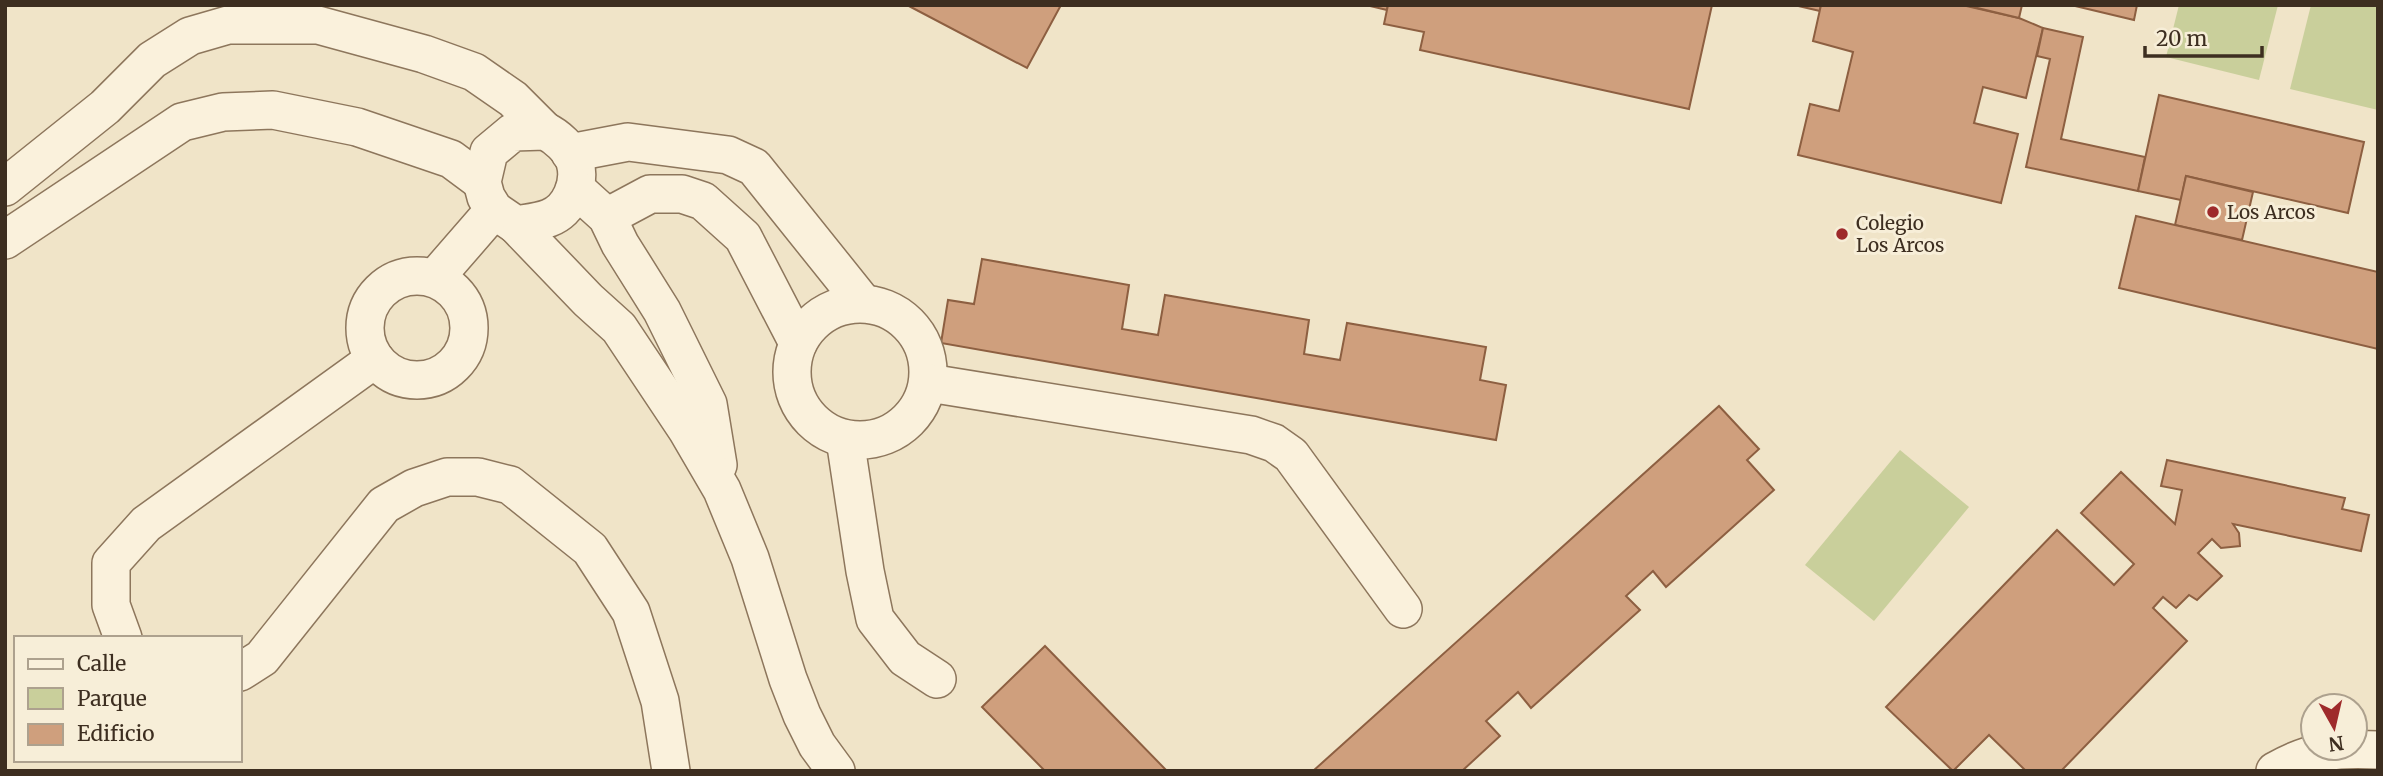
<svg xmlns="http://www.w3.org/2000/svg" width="2383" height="776" viewBox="0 0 2383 776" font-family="Merriweather,serif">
<rect width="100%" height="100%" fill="#f0e4c8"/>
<!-- green -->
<g fill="#c9cf9b">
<path d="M2179 5H2278L2259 80 2166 57Z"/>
<path d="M2311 5H2378V110L2290 89Z"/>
<path d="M1900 450 1969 507 1874 621 1805 565Z"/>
</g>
<!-- building -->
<g fill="#cf9f7d" stroke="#8d5f41" stroke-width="2">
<path d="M907 5H1061L1027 68Z"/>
<path d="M1366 5H1388L1387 10Z"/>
<path d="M1388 5H1712L1689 109 1420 50 1424 32 1384 24Z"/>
<path d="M1794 5H1821L1820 11Z"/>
<path d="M1821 5H1962L2019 18 2043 28 2026 98 1983 87 1974 123 2018 134 2001 203 1798 155 1810 104 1839 111 1853 52 1813 41Z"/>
<path d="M1965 5H2022L2019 18Z"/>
<path d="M2071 5H2137L2134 20Z"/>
<path d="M2043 28 2083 37 2061 139 2145 157 2138 191 2026 167 2050 59 2037 56Z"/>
<path d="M2159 95 2364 142 2348 213 2186 176 2181 200 2138 191Z"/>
<path d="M2186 176 2253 192 2242 240 2175 225Z"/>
<path d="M2136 216 2378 272V349L2119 288Z"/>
<path d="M982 259 1129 285 1122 329 1158 335 1165 295 1309 320 1304 354 1340 360 1347 323 1486 347 1480 380 1506 385 1496 440 941 343 948 300 974 304Z"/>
<path d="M1719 406 1759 449 1747 460 1774 490 1666 587 1653 571 1626 596 1640 610 1531 708 1518 692 1486 721 1500 736 1462 771H1313Z"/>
<path d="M2167 460 2345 498 2342 509 2369 515 2361 551 2233 524 2239 533 2240 546 2221 548 2212 539 2198 553 2222 576 2197 600 2189 595 2176 608 2163 597 2153 608 2187 641 2061 771H2026L1989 735 1953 771 1886 707 2057 530 2114 585 2134 564 2081 513 2121 472 2175 524 2182 490 2161 486Z"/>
<path d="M1045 646 1167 771H1045L982 707Z"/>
</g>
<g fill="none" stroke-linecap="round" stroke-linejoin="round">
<defs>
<g id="minor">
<path d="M545 131C556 136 571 149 575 162 581 183 570 210 549 218 539 222 527 223 516 225L494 210 486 197 482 182 489 152 513 132Z"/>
<path d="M570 153 628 142 728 155 754 167 863 303"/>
<path d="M5 187 105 107 152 60 190 36 228 25H318L424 54 474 72 513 99 545 131"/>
<path d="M575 188 607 217 620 244 662 311 708 404 718 465"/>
<path d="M607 217 650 194H682L703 201 743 237 798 343"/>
<path d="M516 225 588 300 619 328 687 430 722 490 750 558 788 679 802 715 817 745 836 771"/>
<path d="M5 240 182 122 223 112 273 110 357 127 451 159 482 182"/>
<circle cx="417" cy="328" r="52"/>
<path d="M435 278 494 210"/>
<circle cx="860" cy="372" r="68"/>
<path d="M929 383 1251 435 1274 443 1291 455 1403 609"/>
<path d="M845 439 865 571 875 619 905 658 937 679"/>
<path d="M123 638 111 605V563L146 524 375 359"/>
<path d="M240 672 262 658 384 505 414 488 447 477H478L510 485 590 549 631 612 660 701 671 771"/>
<path d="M2275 771C2312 750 2336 748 2378 750"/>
</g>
</defs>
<!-- minor casing -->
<use href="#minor" stroke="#8d765c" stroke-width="40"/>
<!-- minor -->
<use href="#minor" stroke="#faf1dc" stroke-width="37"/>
</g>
<!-- markers -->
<g fill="#9e2a2b" stroke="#f7eed8" stroke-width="2.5">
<circle cx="2213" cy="212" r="7"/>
<circle cx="1842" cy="234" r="7"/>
</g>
<g text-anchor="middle" stroke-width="6" stroke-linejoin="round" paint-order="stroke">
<!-- poi labels -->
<g font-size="19" fill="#3d2e20" stroke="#f7eed8" text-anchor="start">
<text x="2227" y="219">Los Arcos</text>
<text x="1856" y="230">Colegio<tspan x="1856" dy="22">Los Arcos</tspan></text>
</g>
</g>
<!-- border -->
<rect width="2383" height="776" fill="none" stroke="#3d2e20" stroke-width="14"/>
<!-- legend -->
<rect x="14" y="636" width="228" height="126" fill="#f7eed8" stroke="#ada18e" stroke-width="2"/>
<rect x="28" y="659" width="35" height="10" fill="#faf1dc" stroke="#ada18e" stroke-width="2"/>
<text x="77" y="671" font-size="21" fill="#3d2e20">Calle</text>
<rect x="28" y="688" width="35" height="21" fill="#c9cf9b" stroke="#ada18e" stroke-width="2"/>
<text x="77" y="706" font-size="21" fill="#3d2e20">Parque</text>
<rect x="28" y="724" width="35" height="21" fill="#cf9f7d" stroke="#ada18e" stroke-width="2"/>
<text x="77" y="741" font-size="21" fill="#3d2e20">Edificio</text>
<!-- north arrow -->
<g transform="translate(2334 727) rotate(172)"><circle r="33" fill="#f7eed8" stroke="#ada18e" stroke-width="2"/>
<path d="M0-5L12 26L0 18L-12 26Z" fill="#9e2a2b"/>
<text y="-10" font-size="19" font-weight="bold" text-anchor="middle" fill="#3d2e20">N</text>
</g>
<!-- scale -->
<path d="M2145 46v10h117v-10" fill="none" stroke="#3d2e20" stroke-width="3.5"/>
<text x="2156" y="46" font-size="21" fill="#3d2e20" stroke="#f7eed8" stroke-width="5" paint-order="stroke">20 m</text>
</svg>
